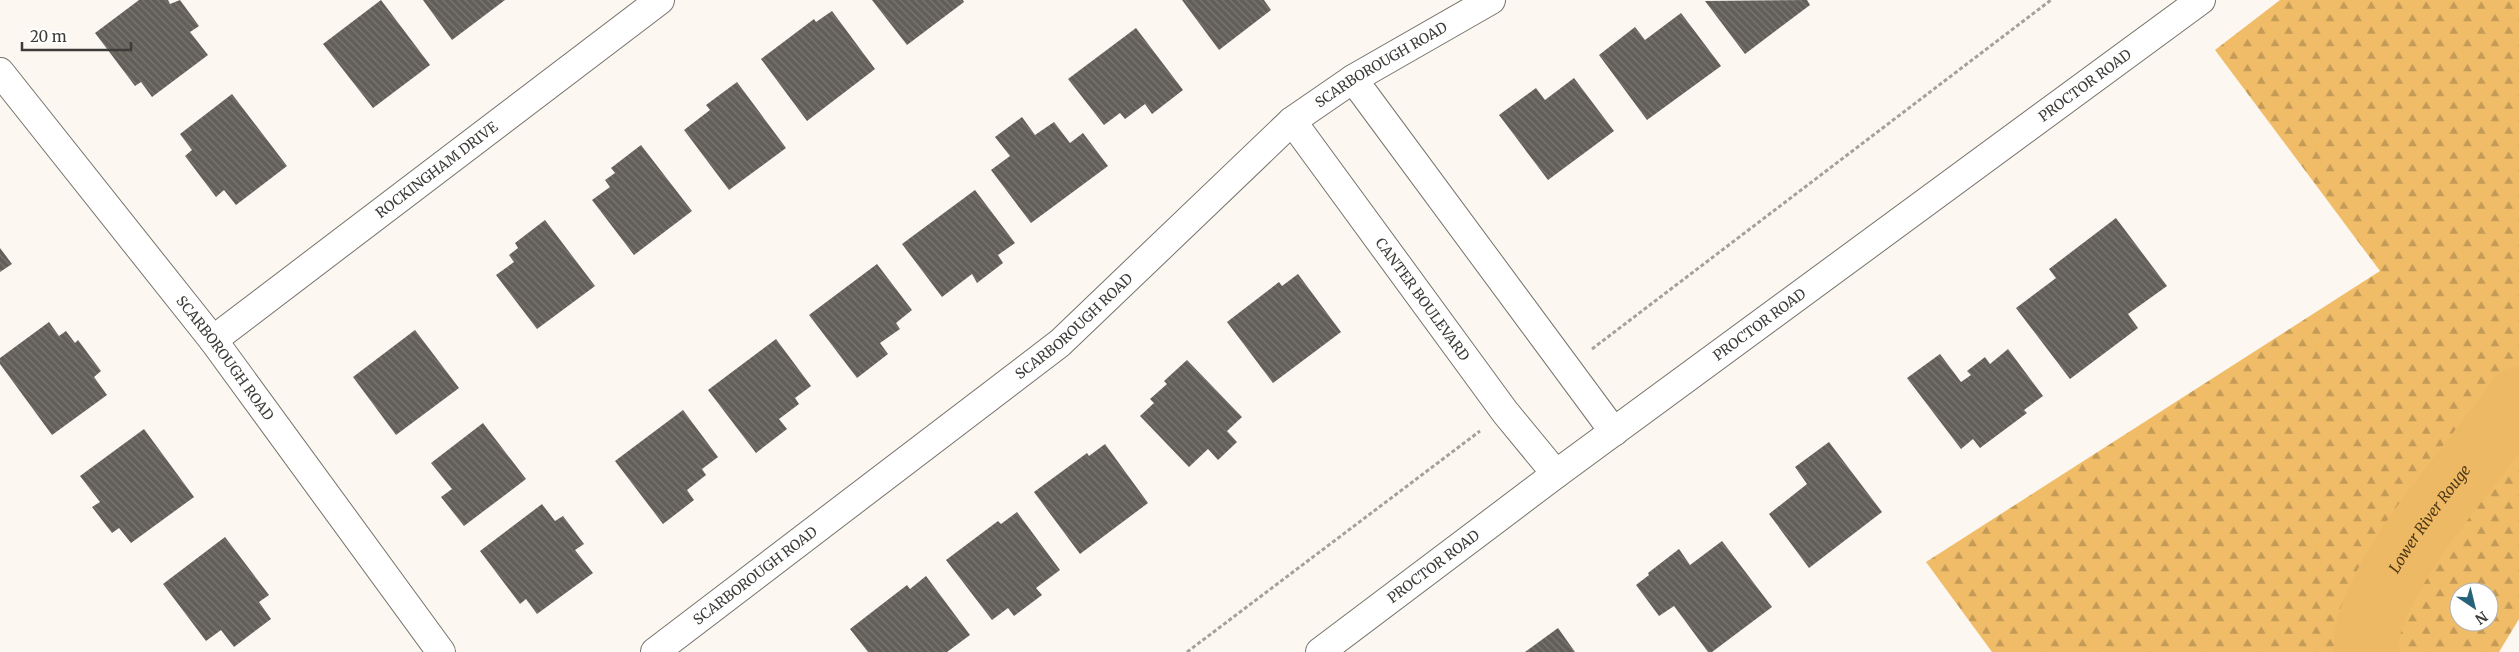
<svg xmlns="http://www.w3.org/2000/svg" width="2519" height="652" viewBox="0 0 2519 652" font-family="Merriweather,serif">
<defs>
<pattern id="forest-firs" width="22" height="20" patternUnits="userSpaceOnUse" patternTransform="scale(1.25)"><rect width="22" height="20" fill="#f0bc68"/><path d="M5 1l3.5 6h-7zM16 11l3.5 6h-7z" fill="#c49a57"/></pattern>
<pattern id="building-back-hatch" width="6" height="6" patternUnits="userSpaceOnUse" patternTransform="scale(1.25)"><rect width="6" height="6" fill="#625e58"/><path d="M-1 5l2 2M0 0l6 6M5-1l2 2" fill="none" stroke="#7b7873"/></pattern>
</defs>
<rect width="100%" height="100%" fill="#fcf7f0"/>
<!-- forest -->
<path fill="url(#forest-firs)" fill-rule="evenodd" d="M2280 0H2519V619L2499 652H1992L1926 562 2380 271 2215 50ZM2459 592H2489V622H2459Z"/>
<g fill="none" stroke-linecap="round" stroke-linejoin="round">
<!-- river -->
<path stroke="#edb965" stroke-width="65" id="s1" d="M2366 652C2367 645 2366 636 2368 629 2391 550 2472 467 2519 399"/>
</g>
<!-- building -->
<g fill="url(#building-back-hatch)">
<path d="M139 0H168L170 4 180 0 199 26 190 32 208 55 152 97 141 82 135 86 95 33Z"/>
<path d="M381 0 430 65 373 108 323 44Z"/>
<path d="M423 0H505L452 40Z"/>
<path d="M872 0H963L964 2 907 45Z"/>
<path d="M1182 0H1264L1271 10 1219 50Z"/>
<path d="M1807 0 1810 5 1745 54 1705 1Z"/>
<path d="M832 11 875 69 807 121 761 59 814 19 816 22Z"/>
<path d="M1681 13 1721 66 1647 120 1599 55 1635 27 1645 40Z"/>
<path d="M1136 28 1183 90 1152 114 1145 104 1125 119 1120 113 1104 125 1068 79Z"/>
<path d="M1574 78 1614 131 1548 180 1499 115 1536 88 1545 100Z"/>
<path d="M737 82 786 148 729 190 684 130 710 110 706 105Z"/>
<path d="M232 94 287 166 236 205 224 190 216 197 185 156 192 150 180 134Z"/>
<path d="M1022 117 1035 135 1054 122 1070 143 1083 133 1108 166 1031 223 991 170 1010 156 995 137Z"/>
<path d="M641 145 692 211 634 255 592 200 610 187 605 180 615 173 611 168Z"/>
<path d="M975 190 1015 243 998 255 1003 263 977 283 972 274 942 297 902 244Z"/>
<path d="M2116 218 2167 286 2128 314 2138 328 2070 379 2016 308 2056 278 2049 269Z"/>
<path d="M545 220 595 286 537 329 496 275 514 262 509 255 518 248 515 243Z"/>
<path d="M0 248 12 264 0 272Z"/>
<path d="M877 264 912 310 896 323 900 329 880 343 888 354 857 378 809 315Z"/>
<path d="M1298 274 1341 332 1273 383 1227 322 1279 282 1282 286Z"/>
<path d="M49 322 59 336 66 331 75 343 78 340 101 371 94 377 107 395 52 435 0 364V358Z"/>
<path d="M415 330 459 388 396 435 353 377Z"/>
<path d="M776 339 811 386 795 398 799 404 779 419 787 429 756 453 708 390Z"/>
<path d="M2008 349 2043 396 2024 410 2027 413 1980 448 1973 439 1961 449 1907 378 1940 354 1961 382 1971 375 1967 371 1985 357 1990 364Z"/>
<path d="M1187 360 1242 417 1227 431 1237 442 1218 460 1208 449 1189 467 1140 416 1154 403 1150 399 1167 384 1164 381Z"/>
<path d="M683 410 718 457 702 469 706 475 687 490 694 500 663 524 615 461Z"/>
<path d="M483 423 526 479 464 526 441 497 452 489 431 463Z"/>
<path d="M144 429 194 497 131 543 119 528 112 533 92 507 100 502 80 476Z"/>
<path d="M1829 442 1882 512 1809 568 1769 514 1807 484 1795 467Z"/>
<path d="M1105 444 1148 503 1080 554 1034 492 1087 453 1089 456Z"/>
<path d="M542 504 555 521 563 516 584 544 575 550 593 573 537 614 526 599 520 604 480 551Z"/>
<path d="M1017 512 1060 570 1036 588 1042 595 1014 616 1008 608 992 620 946 560 998 521 1001 524Z"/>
<path d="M225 537 269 595 259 602 271 619 234 647 221 630 206 641 163 584Z"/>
<path d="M1722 541 1772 607 1712 652H1708L1674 606 1659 616 1636 585 1649 575 1648 573 1679 549 1690 565Z"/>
<path d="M926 576 970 635 947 652H868L850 629 907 585 910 589Z"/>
<path d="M1558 628 1575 652H1525Z"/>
</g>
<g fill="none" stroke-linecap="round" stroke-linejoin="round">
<defs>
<g id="minor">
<path id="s2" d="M0 72 213 340 441 652"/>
<path d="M1353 79 1614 432"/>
<path id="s3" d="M1292 121 1505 412 1556 474"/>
<path id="s4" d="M213 340 660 0"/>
<path id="s5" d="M655 652 1060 343 1292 121 1353 79 1491 0"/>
</g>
<g id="tertiary">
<path id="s6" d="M1320 652 1556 474 2201 0"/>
</g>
</defs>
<!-- minor casing -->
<use href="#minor" stroke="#77736c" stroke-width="30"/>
<!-- tertiary casing -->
<use href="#tertiary" stroke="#77736c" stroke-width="30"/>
<!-- path -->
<g stroke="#a4a19b" stroke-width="3" stroke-dasharray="4 2.5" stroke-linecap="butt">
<path d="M1592 349 2051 0"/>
<path d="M1187 652 1480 431"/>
</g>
<!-- minor -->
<use href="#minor" stroke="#fff" stroke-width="28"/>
<!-- tertiary -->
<use href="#tertiary" stroke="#fff" stroke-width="28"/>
</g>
<g text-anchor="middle" stroke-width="5" stroke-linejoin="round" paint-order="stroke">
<!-- street labels -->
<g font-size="14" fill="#3d3b38" stroke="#fff">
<text dy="5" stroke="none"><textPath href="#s5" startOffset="936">SCARBOROUGH ROAD</textPath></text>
<text dy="5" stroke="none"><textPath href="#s6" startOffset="952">PROCTOR ROAD</textPath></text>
<text dy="5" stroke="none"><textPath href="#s4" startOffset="281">ROCKINGHAM DRIVE</textPath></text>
<text dy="5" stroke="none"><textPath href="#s3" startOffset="221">CANTER BOULEVARD</textPath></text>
<text dy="5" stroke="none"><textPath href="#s5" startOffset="531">SCARBOROUGH ROAD</textPath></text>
<text dy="5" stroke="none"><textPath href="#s6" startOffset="548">PROCTOR ROAD</textPath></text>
<text dy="5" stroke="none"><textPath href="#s2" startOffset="364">SCARBOROUGH ROAD</textPath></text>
<text dy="5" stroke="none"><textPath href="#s6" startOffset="142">PROCTOR ROAD</textPath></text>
<text dy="5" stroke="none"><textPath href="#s5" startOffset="126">SCARBOROUGH ROAD</textPath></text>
</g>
<!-- water labels -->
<g font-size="15" font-style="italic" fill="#4e3814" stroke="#fff">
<text dy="5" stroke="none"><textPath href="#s1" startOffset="150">Lower River Rouge</textPath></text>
</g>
</g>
<!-- north arrow -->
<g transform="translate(2474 607) rotate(145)"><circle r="24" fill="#ffffff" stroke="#b1b1af"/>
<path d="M0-4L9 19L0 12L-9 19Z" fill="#26627a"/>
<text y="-8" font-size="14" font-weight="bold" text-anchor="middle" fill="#3d3b38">N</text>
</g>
<!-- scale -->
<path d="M22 42v8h109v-8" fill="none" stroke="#3d3b38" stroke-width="2.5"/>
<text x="30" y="42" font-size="15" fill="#3d3b38" stroke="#ffffff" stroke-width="4" paint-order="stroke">20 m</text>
</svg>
